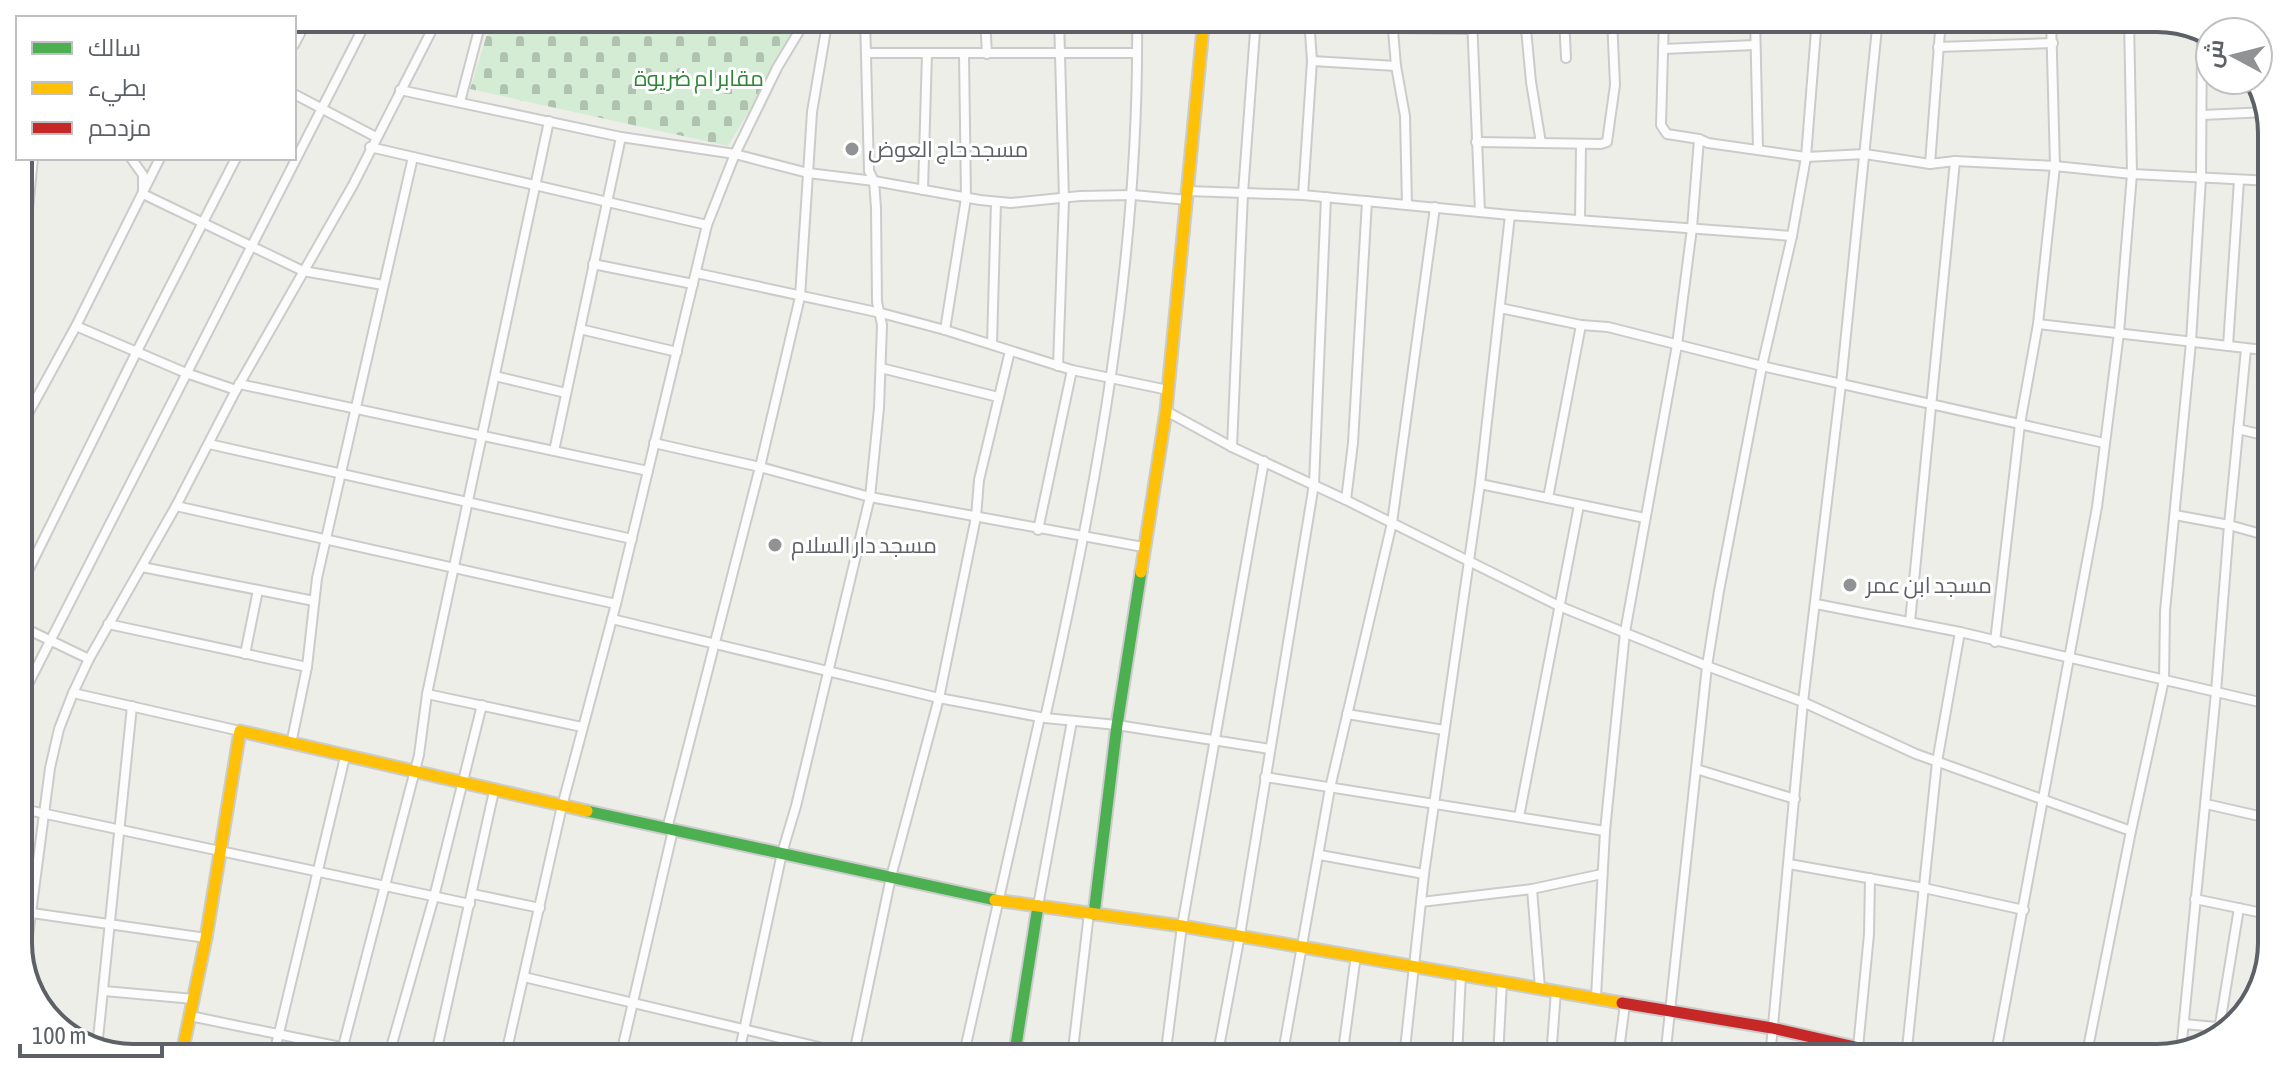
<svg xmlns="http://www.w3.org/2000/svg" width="2290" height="1076" viewBox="0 0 2290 1076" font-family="'Asap Condensed',Cairo,sans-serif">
<defs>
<pattern id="cemetery-stones" width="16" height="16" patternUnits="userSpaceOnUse" patternTransform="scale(2)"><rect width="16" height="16" fill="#d5ecd4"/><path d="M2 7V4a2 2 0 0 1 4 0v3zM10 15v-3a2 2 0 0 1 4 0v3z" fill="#b0c3b0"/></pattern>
</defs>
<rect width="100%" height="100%" fill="#eeeee9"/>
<!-- cemetery -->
<path fill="url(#cemetery-stones)" d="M492 18H805L728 146 470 89Z"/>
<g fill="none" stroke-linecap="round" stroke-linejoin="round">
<defs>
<g id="street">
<path d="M985 18 987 54"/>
<path d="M1392 18 1396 66 1405 116 1407 205"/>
<path d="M1472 18 1480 212"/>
<path d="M1525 18 1531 82 1541 143"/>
<path d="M1564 18 1566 58"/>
<path d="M1664 18 1661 125 1667 134 1699 139"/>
<path d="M1755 18 1758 149"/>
<path d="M1392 28 1473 29"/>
<path d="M294 45 308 18"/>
<path d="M1938 47 2053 43"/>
<path d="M1663 49 1755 45"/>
<path d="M866 53H1137"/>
<path d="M1312 61 1396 66"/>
<path d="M400 90 621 137 735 154 808 173 874 181 980 200 1011 203 1080 196 1133 195 1188 200"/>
<path d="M294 94 376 137"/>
<path d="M460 102 482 18"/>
<path d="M2202 115 2267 112"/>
<path d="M1476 142 1601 144 1607 142 1615 85 1612 18"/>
<path d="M370 147 707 225"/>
<path d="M131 158 143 175V194L303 271 383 285"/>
<path d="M1930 164 1941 18"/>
<path d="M923 190 927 53"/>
<path d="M1188 191 1303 195 1510 215"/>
<path d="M1303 195 1312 61 1309 18"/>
<path d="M1580 220 1581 144"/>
<path d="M18 241 28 210 33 158"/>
<path d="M593 264 693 284"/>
<path d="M696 273 881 313 945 330 1072 370 1168 390"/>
<path d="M1500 308 1581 325 1608 327 1762 366 2104 443"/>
<path d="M2038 324 2272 351"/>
<path d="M76 326 186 373 236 390"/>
<path d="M580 329 677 352"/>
<path d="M945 330 966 198 964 54"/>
<path d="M992 344 996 202"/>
<path d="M2228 346 2239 180"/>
<path d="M1058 366 1064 199 1059 18"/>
<path d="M881 368 998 397"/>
<path d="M495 376 566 393"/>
<path d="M239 384 648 471"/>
<path d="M1166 411 1232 447 1346 500 1559 606 1707 666 1803 702 1916 754 2131 831"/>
<path d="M2238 429 2272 437"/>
<path d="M18 432 76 326 160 158"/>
<path d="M654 443 760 467 870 497 1143 547"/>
<path d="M209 444 632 539"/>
<path d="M1232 447 1243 193 1256 18"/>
<path d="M554 451 621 137"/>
<path d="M1480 484 1645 518"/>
<path d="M1548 498 1581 325"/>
<path d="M1346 500 1353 443 1367 201"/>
<path d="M176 506 616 604"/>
<path d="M2175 515 2229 525 2272 537"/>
<path d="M1038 530 1072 370"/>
<path d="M142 567 314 601"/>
<path d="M18 591 137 351 236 158"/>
<path d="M1816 604 1960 632 2272 705"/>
<path d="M612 619 939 698 1045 718 1117 725 1270 749"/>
<path d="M1910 622 1955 161"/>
<path d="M108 624 307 667"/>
<path d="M18 625 89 659"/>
<path d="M1995 642 2020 424 2038 324 2055 166 2051 18"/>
<path d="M245 654 258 590"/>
<path d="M73 693 240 731"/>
<path d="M427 694 582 727"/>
<path d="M18 704 368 18"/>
<path d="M1347 714 1444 730"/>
<path d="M1045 718C1097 488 1140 255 1137 18"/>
<path d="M291 744 307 667 317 578 413 157"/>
<path d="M1696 769 1795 799"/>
<path d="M1265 777 1605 831"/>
<path d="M2206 804 2272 819"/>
<path d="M18 808 470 904"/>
<path d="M1519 817 1579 505"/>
<path d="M667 829 760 467 800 297 812 112 828 18"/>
<path d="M1320 855 1424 874"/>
<path d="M1789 864 1924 888 2024 910"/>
<path d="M1532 889 1540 988"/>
<path d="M473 894 540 908"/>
<path d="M2195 899 2272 915"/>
<path d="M1421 902 1532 889 1602 874"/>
<path d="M1038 906 1072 721"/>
<path d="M18 911 206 938"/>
<path d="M2267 914 2272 895"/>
<path d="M24 967 50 768 59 729 73 693 89 659 176 506 236 390 353 185 438 18"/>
<path d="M524 977 865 1058"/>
<path d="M104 991 194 999"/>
<path d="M1596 997 1605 831 1625 632 1677 345 1692 228 1699 139 1708 143 1806 157 1865 154 1930 164 1955 161 2055 166 2132 174 2272 181"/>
<path d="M190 1016 394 1058"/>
<path d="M2184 1024 2216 1027 2220 1024 2239 908"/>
<path d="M75 1039 93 1040 98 1037 99 1029 132 706"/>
<path d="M2181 1051 2216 692 2229 525 2246 349"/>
<path d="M273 1058 345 757"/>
<path d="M340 1058 419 755 427 694 440 632 549 121"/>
<path d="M388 1058 434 897 482 705"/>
<path d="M435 1058 494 791"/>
<path d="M505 1058 562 806 616 604 707 225 735 154 777 68 807 18"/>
<path d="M620 1058 673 830"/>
<path d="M738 1058 782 853 796 806 870 497 879 408 882 325 877 302 876 208 874 181 869 171 865 18"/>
<path d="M853 1058 891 877 939 698 976 517 979 480 1010 351"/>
<path d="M963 1058 1040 717"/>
<path d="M1072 1058 1089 913"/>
<path d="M1165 1058 1182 926 1264 461"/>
<path d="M1217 1058 1240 935 1314 484 1326 197"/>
<path d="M1282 1058 1330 788 1392 523 1435 207"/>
<path d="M1342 1058 1356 955"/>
<path d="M1404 1058 1424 874 1480 484 1510 215 1792 236"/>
<path d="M1457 1058 1461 973"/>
<path d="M1498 1058 1502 981"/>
<path d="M1551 1058 1556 991"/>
<path d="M1618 1058 1625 1004"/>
<path d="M1665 1058 1707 666 1719 591 1762 366 1792 236 1806 157 1817 18"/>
<path d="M1770 1058 1803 702 1841 384 1878 18"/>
<path d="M1857 1058 1869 934 1870 878"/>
<path d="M1906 1058 1937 762 1960 632"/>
<path d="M1995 1058 2097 507 2119 333 2132 174 2129 18"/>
<path d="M2086 1058 2131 831 2164 680 2165 611 2191 342 2201 178 2202 28"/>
</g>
<g id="fast">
<path d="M587 811 995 900"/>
<path d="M1094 914 1117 725 1141 572"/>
<path d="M1014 1058 1038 906"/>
</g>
<g id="slow">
<path d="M1141 572 1166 411 1204 18"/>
<path d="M995 900 1182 926 1622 1003"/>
<path d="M181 1058 206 938 240 731 587 811"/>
</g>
<path id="jam" d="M1622 1003 1772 1028 1903 1058"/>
</defs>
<!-- street casing -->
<use href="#street" stroke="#cbcbcb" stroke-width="12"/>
<!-- fast casing -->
<use href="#fast" stroke="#cbcccc" stroke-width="15"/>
<!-- slow casing -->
<use href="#slow" stroke="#cbcccc" stroke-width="15"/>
<!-- jam casing -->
<use href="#jam" stroke="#cbcccc" stroke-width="15"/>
<!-- street -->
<use href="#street" stroke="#fcfcfc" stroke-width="8"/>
<!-- fast -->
<use href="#fast" stroke="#4caf50" stroke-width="11"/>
<!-- slow -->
<use href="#slow" stroke="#ffc107" stroke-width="11"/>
<!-- jam -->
<use href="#jam" stroke="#c62828" stroke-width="11"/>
</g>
<!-- markers -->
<g fill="#909294" stroke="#fff" stroke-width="3">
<circle cx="852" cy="149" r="8"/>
<circle cx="775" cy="545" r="8"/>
<circle cx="1850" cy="585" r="8"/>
</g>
<g text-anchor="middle" stroke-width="6" stroke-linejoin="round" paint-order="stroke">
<!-- park labels -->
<g font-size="22" fill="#2f8537" stroke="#fff">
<text x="699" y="86">مقابر ام ضريوة</text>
</g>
<!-- poi labels -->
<g font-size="22" fill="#5d6167" stroke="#fff" text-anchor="start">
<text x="868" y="157">مسجد حاج العوض</text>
<text x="791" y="553">مسجد دار السلام</text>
<text x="1866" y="593">مسجد ابن عمر</text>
</g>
</g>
<!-- crop -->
<path d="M0 0H2290V1076H0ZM133 32H2157A101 101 0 0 1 2258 133V943A101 101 0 0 1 2157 1044H133A101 101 0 0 1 32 943V133A101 101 0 0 1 133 32Z" fill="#fff" fill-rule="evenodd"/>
<path fill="none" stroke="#5d6167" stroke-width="4" d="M133 32H2157A101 101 0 0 1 2258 133V943A101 101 0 0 1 2157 1044H133A101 101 0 0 1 32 943V133A101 101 0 0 1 133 32Z"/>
<!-- legend -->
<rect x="16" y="16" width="280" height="144" fill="#ffffff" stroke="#bec0c2" stroke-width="2"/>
<rect x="32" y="42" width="40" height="12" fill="#4caf50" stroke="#bec0c2" stroke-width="2"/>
<text x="88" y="56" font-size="24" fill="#5d6167">سالك</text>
<rect x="32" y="82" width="40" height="12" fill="#ffc107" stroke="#bec0c2" stroke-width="2"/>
<text x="88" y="96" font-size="24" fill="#5d6167">بطيء</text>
<rect x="32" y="122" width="40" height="12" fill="#c62828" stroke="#bec0c2" stroke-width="2"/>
<text x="88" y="136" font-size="24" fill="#5d6167">مزدحم</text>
<!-- north arrow -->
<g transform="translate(2234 56) rotate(277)"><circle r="38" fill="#ffffff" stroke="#bec0c2" stroke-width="2"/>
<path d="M0-6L14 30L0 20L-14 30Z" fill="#909294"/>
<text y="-12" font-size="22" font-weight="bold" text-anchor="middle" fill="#5d6167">ش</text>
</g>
<!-- scale -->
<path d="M20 1044v12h142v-12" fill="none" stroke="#5d6167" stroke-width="4"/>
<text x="32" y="1044" font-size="24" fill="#5d6167" stroke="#ffffff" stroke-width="6" paint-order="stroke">100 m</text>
</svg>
